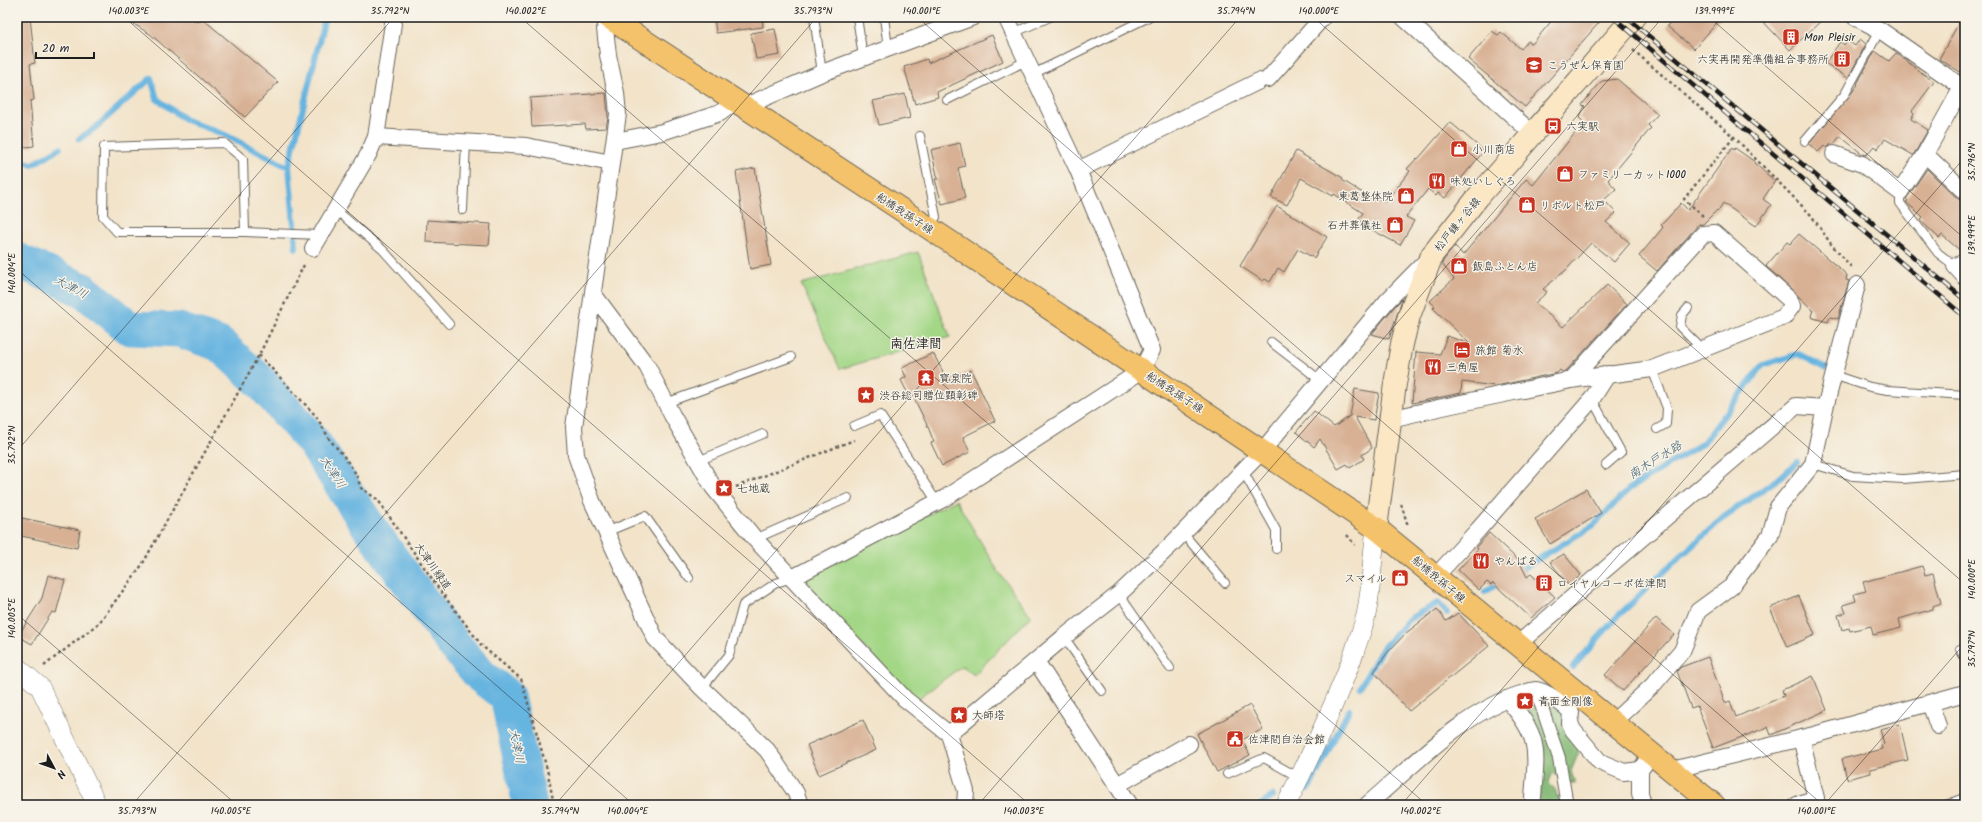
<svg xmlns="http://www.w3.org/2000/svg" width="1982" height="822" viewBox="0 0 1982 822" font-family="Kalam,'Klee One',sans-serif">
<rect width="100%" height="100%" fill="#f7f3e8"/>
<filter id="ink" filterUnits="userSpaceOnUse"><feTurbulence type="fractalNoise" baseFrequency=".025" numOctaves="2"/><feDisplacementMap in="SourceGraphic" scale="8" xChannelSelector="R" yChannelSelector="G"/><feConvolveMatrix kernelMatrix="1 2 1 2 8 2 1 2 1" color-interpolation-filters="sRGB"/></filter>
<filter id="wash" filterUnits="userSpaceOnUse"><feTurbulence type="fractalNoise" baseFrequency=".012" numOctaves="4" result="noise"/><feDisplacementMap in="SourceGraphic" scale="16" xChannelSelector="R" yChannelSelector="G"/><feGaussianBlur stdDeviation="0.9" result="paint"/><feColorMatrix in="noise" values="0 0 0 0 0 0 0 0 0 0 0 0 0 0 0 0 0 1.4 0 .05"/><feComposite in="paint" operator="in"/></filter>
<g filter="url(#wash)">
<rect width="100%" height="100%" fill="#f2e3c9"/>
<!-- green -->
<g fill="#a3d786" stroke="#607a51">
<path d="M918 252 950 337 840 369 801 284Z"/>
<path d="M956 500 998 571 1031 616 974 675 962 666 916 700 803 585 805 578Z"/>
</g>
<!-- forest -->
<path fill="#82b873" stroke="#4f6a48" d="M1544 699 1565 714 1581 747 1571 771 1575 784H1568L1552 772 1548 782 1555 789 1557 797 1571 805H1539L1544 748 1538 726 1525 707Z"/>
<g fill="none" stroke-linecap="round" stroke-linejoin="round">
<!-- stream -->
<g stroke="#66b4e0" stroke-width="6">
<path d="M79 139 95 128 151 78 157 99 186 120 223 134 284 165 289 166"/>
<path d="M17 158 32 165 60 148"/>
<path d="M296 248 289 166 325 17"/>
<path d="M1517 572 1594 525 1629 489 1703 443 1763 365 1798 354 1826 368"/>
<path d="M1485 592 1502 581"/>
<path d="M1573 667 1615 619 1671 565 1724 517 1782 476 1797 462"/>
<path d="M1360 687 1383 648 1409 619 1438 603 1447 613"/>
<path d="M1309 789 1349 710"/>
<path d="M1261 805 1273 796"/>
</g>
<!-- river -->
<path stroke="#66b4e0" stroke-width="35" d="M17 260 83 290 130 328 179 330 219 344 260 381 314 443 369 527 452 642 482 677 507 696 530 805"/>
</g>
<g id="blocks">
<!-- building -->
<g fill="#d8b194">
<path d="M17 17H30L35 63 30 64 34 100 30 101 34 146 17 148Z"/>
<path d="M122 17H190L196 22 204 20 278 82 245 117 150 34Z"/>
<path d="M714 17H762L763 27 716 33Z"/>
<path d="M1555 17H1604L1525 107 1468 59 1492 31 1498 35 1501 32 1521 49 1528 41 1532 44Z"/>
<path d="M1675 17H1722L1694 49 1667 26Z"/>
<path d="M1759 17H1825L1790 50Z"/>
<path d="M1962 17H1965V73H1962L1939 59Z"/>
<path d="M775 29 780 55 756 59 751 33Z"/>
<path d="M992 35 1003 61 937 92 938 97 915 104 904 67 927 59 928 63Z"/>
<path d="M1860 39 1866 44 1848 78 1825 63 1840 42 1844 45 1847 40 1855 46Z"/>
<path d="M1875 51 1889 61 1896 53 1934 82 1912 111 1914 113 1911 119 1928 130 1917 149 1913 155 1885 139 1877 149 1874 146 1866 155 1861 153 1840 136 1834 144 1832 143 1827 148 1824 146 1818 152 1809 144 1858 85 1857 84Z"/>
<path d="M1617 79 1658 114 1648 125 1651 128 1608 180 1616 189 1604 200 1616 213 1606 222 1630 243 1614 262 1591 243 1566 270 1543 289 1547 292 1535 303 1563 327 1607 285 1627 304 1566 371 1562 372 1560 370 1557 373 1496 386 1462 382 1461 393 1412 403 1416 352 1440 354 1447 336 1470 344 1433 308 1435 306 1430 301 1454 279 1442 264 1443 261 1455 246 1463 255 1526 179 1533 185 1584 122 1579 118 1585 106 1582 105 1588 97 1602 81Z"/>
<path d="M606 93 608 117 606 128 586 129 585 124 532 127 530 98Z"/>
<path d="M905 94 910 118 879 125 873 101Z"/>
<path d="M1450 122 1484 151 1445 198 1438 193 1436 196 1428 189 1406 217 1414 221 1400 245 1365 226 1366 224 1358 220 1363 213 1334 194 1333 196 1301 178 1287 205 1271 197 1296 151 1343 178 1342 180 1374 200 1376 197 1385 202 1410 171 1407 169 1417 158 1418 159Z"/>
<path d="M960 143 965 166 958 168 965 198 942 204 935 179H938L931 150Z"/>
<path d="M1732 148 1734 150 1735 148 1755 162 1754 163 1775 181 1763 199 1771 205 1756 226 1723 203 1718 211 1717 210 1703 224 1698 225 1657 271 1639 256 1661 230 1663 227 1661 225 1666 220 1681 203 1688 210Z"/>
<path d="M755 168 771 265 750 269 736 172Z"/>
<path d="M1927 169 1958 199 1965 201V253H1963L1942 235 1939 238 1922 222 1921 219 1923 217 1906 202 1908 201 1906 199Z"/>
<path d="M1277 206 1327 237 1314 258 1298 249 1284 272 1278 268 1270 282 1265 279 1263 281 1240 266Z"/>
<path d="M427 220 491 224 489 245 426 242Z"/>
<path d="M1799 234 1847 275 1846 280 1849 281 1838 319 1830 317 1828 322 1813 318 1811 316 1813 310 1766 266 1787 242 1790 244Z"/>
<path d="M1402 299 1389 339 1372 334 1394 307Z"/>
<path d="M933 353 948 381 971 370 995 421 963 437 970 452 942 466 931 443 934 442 928 427 913 396 910 398 901 380 906 377 902 368Z"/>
<path d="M1355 389 1379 393 1374 420 1355 417 1372 448 1362 455 1364 459 1350 468 1347 464 1338 469 1320 439 1314 447 1296 432 1314 411 1334 427 1350 416Z"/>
<path d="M1586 489 1601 513 1550 544 1535 519Z"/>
<path d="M17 517 80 530 77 548 17 535Z"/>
<path d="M1489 533 1519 561 1527 577 1531 574 1555 597 1531 618 1493 583 1491 585 1487 582 1479 590 1458 570 1478 549 1476 547Z"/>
<path d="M1564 554 1581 575 1569 585 1550 562Z"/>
<path d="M1922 566 1925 575 1933 573 1941 603 1933 606V609L1899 619 1901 628 1873 635 1871 626 1850 631 1849 628 1842 630 1838 615 1846 613 1843 605 1856 601 1854 594 1866 591 1863 582Z"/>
<path d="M48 575 65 580 56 613 52 612 32 644 18 636 42 598Z"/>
<path d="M1799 596 1815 635 1787 647 1770 608Z"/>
<path d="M1437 609 1446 621 1458 613 1489 646 1409 711 1374 672 1388 652 1406 633Z"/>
<path d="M1656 618 1674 634 1623 691 1605 675Z"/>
<path d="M1708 657 1725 703 1730 701 1736 717 1784 696 1782 690 1813 676 1827 710 1771 735 1768 727 1713 748 1697 706 1691 708 1677 671 1681 667Z"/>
<path d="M1250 705 1263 729 1242 740 1250 755 1217 772 1197 734Z"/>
<path d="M863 720 876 750 819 775 807 745Z"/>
<path d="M1900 724 1908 760 1870 769 1871 773 1847 779 1842 759 1882 749 1881 745 1884 744 1880 729Z"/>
</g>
</g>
</g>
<g filter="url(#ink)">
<use href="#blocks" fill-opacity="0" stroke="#676259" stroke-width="1"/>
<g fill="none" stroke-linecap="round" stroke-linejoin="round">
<defs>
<g id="service">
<path d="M814 17 822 73"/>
<path d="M857 17 863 57"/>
<path d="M884 17 888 48"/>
<path d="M1013 33 1050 17"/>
<path d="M1033 74 1149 17"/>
<path d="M947 100 1026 61"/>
<path d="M920 136 936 217 929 228"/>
<path d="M1805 141 1845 94 1880 30"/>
<path d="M1900 192V203L1938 253 1955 266"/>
<path d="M336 210 383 250 449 324"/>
<path d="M463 210 466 142"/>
<path d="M245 232 243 159 224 143 104 147 103 216 117 232H245L321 235"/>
<path d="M1688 308 1682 315 1680 327 1702 349"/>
<path d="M1271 342 1320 380"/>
<path d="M1652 369 1667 408 1666 424 1657 429"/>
<path d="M1833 375 1870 387 1888 390 1965 395"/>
<path d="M1592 399 1621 452 1606 465"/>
<path d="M666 403 791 357"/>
<path d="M854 426 880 415 937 502"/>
<path d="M698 461 763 434"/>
<path d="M1813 464 1853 476 1903 479 1965 474"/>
<path d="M1243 471 1276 530V549"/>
<path d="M606 532 645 516 689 578"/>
<path d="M1183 533 1225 583"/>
<path d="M755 539 848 498"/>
<path d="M1119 594 1170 668"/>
<path d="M1064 637 1102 691"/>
<path d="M1960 649 1965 658"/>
<path d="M702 688 729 655 743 605 776 583 792 578"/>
<path d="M1227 774 1264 758 1300 778"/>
<path d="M1946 805 1965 798"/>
</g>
<path id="pedestrian" d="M1536 690 1559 758 1567 805"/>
<g id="minor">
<path d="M1403 17 1533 134"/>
<path d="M1855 17 1880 30 1962 87"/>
<path d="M610 19 605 29 608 55 616 93 618 114 574 427 576 455 592 501 655 638 702 688 767 750 796 793 800 805"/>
<path d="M1268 79 1323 17"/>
<path d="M743 107 822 73 973 17"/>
<path d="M376 137 526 146 611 163"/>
<path d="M615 141 662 132 720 113 735 102"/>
<path d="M1834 154 1862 164 1900 192 1925 154 1965 82"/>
<path d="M1925 154 1965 192"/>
<path d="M1078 170 1259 81"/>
<path d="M313 248 368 155 376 137 394 17"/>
<path d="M1965 262 1955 266 1965 277"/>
<path d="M594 295 647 366 672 415 713 487 755 539 905 699 949 734"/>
<path d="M1825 408 1857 285"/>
<path d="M1391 419C1451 404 1511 393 1571 380L1577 379 1652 369 1784 317 1792 306 1790 300 1714 233 1703 234 1571 380"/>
<path d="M1435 577 1478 530 1592 399 1608 374"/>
<path d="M792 578 945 498 1141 371 1152 350 1078 170 1006 17"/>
<path d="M1518 644 1796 406 1825 408 1813 464 1778 507 1770 536 1731 587 1698 611 1682 651 1653 685 1613 722"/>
<path d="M1036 661 1130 805"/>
<path d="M1507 699C1540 737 1537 748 1533 797"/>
<path d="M1930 703 1938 726"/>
<path d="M1672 770 1814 735 1965 693"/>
<path d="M1117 785 1189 744"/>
<path d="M965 805 966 791 949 734 1064 637 1119 594 1171 545 1263 450 1387 301 1429 258"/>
<path d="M1367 805C1413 766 1463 712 1521 694 1526 693 1531 690 1536 690 1544 690 1566 706 1571 712L1570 723 1573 730 1600 762 1624 772 1640 770"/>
<path d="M1643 805 1640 793V770L1646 762"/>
<path d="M1797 805 1816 798 1801 738"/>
</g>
<g id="tertiary">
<path d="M17 667 40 687 97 805"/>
<path d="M1286 805C1311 755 1335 705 1354 653 1358 640 1363 628 1366 615 1372 587 1372 557 1376 528"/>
</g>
<path id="secondary" d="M1376 528 1395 384 1402 344 1409 316 1432 255 1478 197 1634 17"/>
<path id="primary" d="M608 17 961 249 1376 528 1714 805"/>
</defs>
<!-- service casing -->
<use href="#service" stroke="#676259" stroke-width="10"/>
<!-- pedestrian casing -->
<use href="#pedestrian" stroke="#676259" stroke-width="14"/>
<!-- minor casing -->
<use href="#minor" stroke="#676259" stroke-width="18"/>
<!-- tertiary casing -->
<use href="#tertiary" stroke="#676259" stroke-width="20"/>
<!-- secondary casing -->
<use href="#secondary" stroke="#676259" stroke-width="24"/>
<!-- primary casing -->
<use href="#primary" stroke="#676259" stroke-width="24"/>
<!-- path -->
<g stroke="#676259" stroke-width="2.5" stroke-dasharray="3 3" stroke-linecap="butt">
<path d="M1850 43 1855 35"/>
<path d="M1633 50 1734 137 1811 215 1831 244 1853 269"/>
<path d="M1703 216 1684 199 1734 137"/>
<path d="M259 355 316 416 330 440 343 455 356 474 361 488 378 500 439 589 482 646 521 679 547 769 554 805"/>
<path d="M736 487 854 440"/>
<path d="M1401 504 1408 526"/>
<path d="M1347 535 1355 545"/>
<path d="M44 666 99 623 142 565 259 355 305 263"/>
</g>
<!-- service -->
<use href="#service" stroke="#fff" stroke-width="8"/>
<!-- pedestrian -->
<use href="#pedestrian" stroke="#fff" stroke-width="12"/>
<!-- minor -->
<use href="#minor" stroke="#fff" stroke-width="16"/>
<!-- tertiary -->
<use href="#tertiary" stroke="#fff" stroke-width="19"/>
<!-- secondary -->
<use href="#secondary" stroke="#fbe7c3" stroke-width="22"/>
<!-- primary -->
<use href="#primary" stroke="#f4c26a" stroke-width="22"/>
<defs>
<g id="rail">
<path d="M1613 17 1965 317"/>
<path d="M1626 17 1965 300"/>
</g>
</defs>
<!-- rail casing -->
<use href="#rail" stroke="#1c1c1c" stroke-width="4.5"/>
<!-- rail -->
<use href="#rail" stroke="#f7f3e8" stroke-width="3" stroke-dasharray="9" stroke-linecap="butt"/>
</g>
</g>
<!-- ticks -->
<path fill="none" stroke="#1c1c1c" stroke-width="1" stroke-opacity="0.45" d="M124 17 1030 805M520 17 1427 805M917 17 1823 805M1313 17 1965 584M1709 17 1965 239M17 269 634 805M17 451 394 17M17 614 237 805M132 805 817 17M555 805 1240 17M978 805 1663 17M1401 805 1965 157M1824 805 1965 643"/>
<!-- icons -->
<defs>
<symbol id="building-square" viewBox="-11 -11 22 22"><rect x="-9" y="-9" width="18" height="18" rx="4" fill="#c8321e" stroke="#f7f3e8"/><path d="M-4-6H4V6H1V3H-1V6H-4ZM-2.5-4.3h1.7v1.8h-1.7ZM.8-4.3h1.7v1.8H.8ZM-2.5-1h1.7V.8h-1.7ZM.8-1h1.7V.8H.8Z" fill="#fff"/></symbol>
<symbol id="school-square" viewBox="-11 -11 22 22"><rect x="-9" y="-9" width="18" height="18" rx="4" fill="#c8321e" stroke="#f7f3e8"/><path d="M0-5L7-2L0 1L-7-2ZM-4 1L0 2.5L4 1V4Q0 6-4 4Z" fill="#fff"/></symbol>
<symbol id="bus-square" viewBox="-11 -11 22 22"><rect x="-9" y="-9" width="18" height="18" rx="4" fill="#c8321e" stroke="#f7f3e8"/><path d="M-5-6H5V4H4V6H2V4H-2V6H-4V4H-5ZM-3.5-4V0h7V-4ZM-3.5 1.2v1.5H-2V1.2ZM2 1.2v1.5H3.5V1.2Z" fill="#fff"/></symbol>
<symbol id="shop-square" viewBox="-11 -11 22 22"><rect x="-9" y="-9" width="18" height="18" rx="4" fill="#c8321e" stroke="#f7f3e8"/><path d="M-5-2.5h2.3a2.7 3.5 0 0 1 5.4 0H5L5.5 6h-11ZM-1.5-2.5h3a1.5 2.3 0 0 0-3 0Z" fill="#fff"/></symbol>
<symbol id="restaurant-square" viewBox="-11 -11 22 22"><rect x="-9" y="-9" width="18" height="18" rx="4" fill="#c8321e" stroke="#f7f3e8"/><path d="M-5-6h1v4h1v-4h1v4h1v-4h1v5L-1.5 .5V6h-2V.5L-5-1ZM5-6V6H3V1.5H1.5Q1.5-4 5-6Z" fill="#fff"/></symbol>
<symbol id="hotel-square" viewBox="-11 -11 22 22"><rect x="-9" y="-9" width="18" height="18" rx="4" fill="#c8321e" stroke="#f7f3e8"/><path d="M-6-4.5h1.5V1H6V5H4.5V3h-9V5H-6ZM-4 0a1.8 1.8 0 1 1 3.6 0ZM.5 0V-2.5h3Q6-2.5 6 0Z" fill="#fff"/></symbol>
<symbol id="temple-square" viewBox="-11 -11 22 22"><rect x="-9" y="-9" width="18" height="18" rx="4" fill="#c8321e" stroke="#f7f3e8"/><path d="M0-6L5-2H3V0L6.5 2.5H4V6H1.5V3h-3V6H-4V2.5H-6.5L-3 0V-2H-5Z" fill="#fff"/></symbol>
<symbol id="sight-square" viewBox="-11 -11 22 22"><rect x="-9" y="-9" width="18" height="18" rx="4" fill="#c8321e" stroke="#f7f3e8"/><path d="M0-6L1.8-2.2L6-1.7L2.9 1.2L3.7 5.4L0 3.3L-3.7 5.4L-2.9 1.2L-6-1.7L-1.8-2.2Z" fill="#fff"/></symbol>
<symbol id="civic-square" viewBox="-11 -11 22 22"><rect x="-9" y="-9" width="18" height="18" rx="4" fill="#c8321e" stroke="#f7f3e8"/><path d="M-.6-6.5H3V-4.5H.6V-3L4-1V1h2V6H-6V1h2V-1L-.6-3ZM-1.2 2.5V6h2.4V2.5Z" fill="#fff"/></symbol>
</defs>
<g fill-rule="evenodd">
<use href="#building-square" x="1781" y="27" width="20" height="20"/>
<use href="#building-square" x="1832" y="49" width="20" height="20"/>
<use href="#school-square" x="1524" y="55" width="20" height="20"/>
<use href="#bus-square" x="1543" y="116" width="20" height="20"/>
<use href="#shop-square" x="1449" y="139" width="20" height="20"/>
<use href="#shop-square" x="1555" y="164" width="20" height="20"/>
<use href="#restaurant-square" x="1427" y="171" width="20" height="20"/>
<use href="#shop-square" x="1396" y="186" width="20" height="20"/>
<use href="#shop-square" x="1517" y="195" width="20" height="20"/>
<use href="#shop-square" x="1385" y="215" width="20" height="20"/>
<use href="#shop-square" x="1449" y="256" width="20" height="20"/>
<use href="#hotel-square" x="1452" y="340" width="20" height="20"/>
<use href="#restaurant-square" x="1423" y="357" width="20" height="20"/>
<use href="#temple-square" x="916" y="368" width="20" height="20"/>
<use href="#sight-square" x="856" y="385" width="20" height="20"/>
<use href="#sight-square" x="714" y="478" width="20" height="20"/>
<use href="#restaurant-square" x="1471" y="551" width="20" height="20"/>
<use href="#shop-square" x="1390" y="568" width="20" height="20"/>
<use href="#building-square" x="1534" y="573" width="20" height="20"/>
<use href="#sight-square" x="1515" y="691" width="20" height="20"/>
<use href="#sight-square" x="949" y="705" width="20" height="20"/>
<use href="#civic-square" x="1225" y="729" width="20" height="20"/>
</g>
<g text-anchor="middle" stroke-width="3" stroke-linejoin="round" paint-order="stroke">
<!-- poi labels -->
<g font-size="11" fill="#1c1c1c" stroke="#f7f3e8" text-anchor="start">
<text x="1804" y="41">Mon Pleisir</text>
<text x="1829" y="63" text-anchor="end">六実再開発準備組合事務所</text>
<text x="1547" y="69">こうぜん保育園</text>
<text x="1566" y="130">六実駅</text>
<text x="1472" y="153">小川商店</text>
<text x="1578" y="178">ファミリーカット1000</text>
<text x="1450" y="185">味処いしぐろ</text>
<text x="1393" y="200" text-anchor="end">東葛整体院</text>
<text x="1540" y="209">リボルト松戸</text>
<text x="1382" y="229" text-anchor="end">石井葬儀社</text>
<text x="1472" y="270">飯島ふとん店</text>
<text x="1475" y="354">旅館 菊水</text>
<text x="1446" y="371">三角屋</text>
<text x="939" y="382">寳泉院</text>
<text x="879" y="399">渋谷総司贈位顕彰碑</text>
<text x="737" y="492">七地蔵</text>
<text x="1494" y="565">やんばる</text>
<text x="1387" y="582" text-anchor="end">スマイル</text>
<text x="1557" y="587">ロイヤルコーポ佐津間</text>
<text x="1538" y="705">青面金剛像</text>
<text x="972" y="719">大師塔</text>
<text x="1248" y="743">佐津間自治会館</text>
</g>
<!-- street labels -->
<g font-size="11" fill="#1c1c1c" stroke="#f7f3e8">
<text transform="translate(905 213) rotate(33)" y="4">船橋我孫子線</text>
<text transform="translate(1457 224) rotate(-51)" y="4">松戸鎌ヶ谷線</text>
<text transform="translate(1175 392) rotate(33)" y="4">船橋我孫子線</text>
<text transform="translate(433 566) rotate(55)" y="4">大津川緑道</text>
<text transform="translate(1439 579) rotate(40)" y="4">船橋我孫子線</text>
</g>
<!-- water labels -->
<g font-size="12" font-style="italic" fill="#3a596a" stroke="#f7f3e8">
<text transform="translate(71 287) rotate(28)" y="4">大津川</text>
<text transform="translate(1655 460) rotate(-32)" y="4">南木戸水路</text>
<text transform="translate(333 472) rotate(57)" y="4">大津川</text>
<text transform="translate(517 746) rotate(78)" y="4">大津川</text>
</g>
<!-- quarter labels -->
<g font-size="13" font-weight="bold" fill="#1c1c1c" stroke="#f7f3e8">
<text x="916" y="348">南佐津間</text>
</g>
</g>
<!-- margin -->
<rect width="1982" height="822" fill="none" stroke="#f7f3e8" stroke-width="44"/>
<!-- north arrow -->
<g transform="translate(54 768) rotate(131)" stroke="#f7f3e8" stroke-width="3" paint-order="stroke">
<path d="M0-3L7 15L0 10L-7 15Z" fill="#1c1c1c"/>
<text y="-6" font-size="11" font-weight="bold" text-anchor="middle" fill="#1c1c1c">N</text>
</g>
<!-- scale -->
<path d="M36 52v6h58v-6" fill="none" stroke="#1c1c1c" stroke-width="2"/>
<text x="42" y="52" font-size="12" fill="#1c1c1c" stroke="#f7f3e8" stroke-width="3" paint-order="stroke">20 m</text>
<rect x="22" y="22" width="1938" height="778" fill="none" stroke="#1c1c1c" stroke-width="1.5"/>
<g font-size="10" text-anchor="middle" fill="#1c1c1c">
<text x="129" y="14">140.003°E</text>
<text x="390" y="14">35.792°N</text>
<text x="526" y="14">140.002°E</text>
<text x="813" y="14">35.793°N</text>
<text x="922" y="14">140.001°E</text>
<text x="1236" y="14">35.794°N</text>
<text x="1319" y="14">140.000°E</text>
<text x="1715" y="14">139.999°E</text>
<text transform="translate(1971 162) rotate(-90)" y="4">35.796°N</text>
<text transform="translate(1971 235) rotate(-90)" y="4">139.999°E</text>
<text transform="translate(11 273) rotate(-90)" y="4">140.004°E</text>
<text transform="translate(11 445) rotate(-90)" y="4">35.792°N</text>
<text transform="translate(1971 579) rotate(-90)" y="4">140.000°E</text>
<text transform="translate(11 618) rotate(-90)" y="4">140.005°E</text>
<text transform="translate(1971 649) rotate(-90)" y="4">35.797°N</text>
<text x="137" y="814">35.793°N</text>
<text x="231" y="814">140.005°E</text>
<text x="560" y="814">35.794°N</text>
<text x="628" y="814">140.004°E</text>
<text x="1024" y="814">140.003°E</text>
<text x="1421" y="814">140.002°E</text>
<text x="1817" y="814">140.001°E</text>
</g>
</svg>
